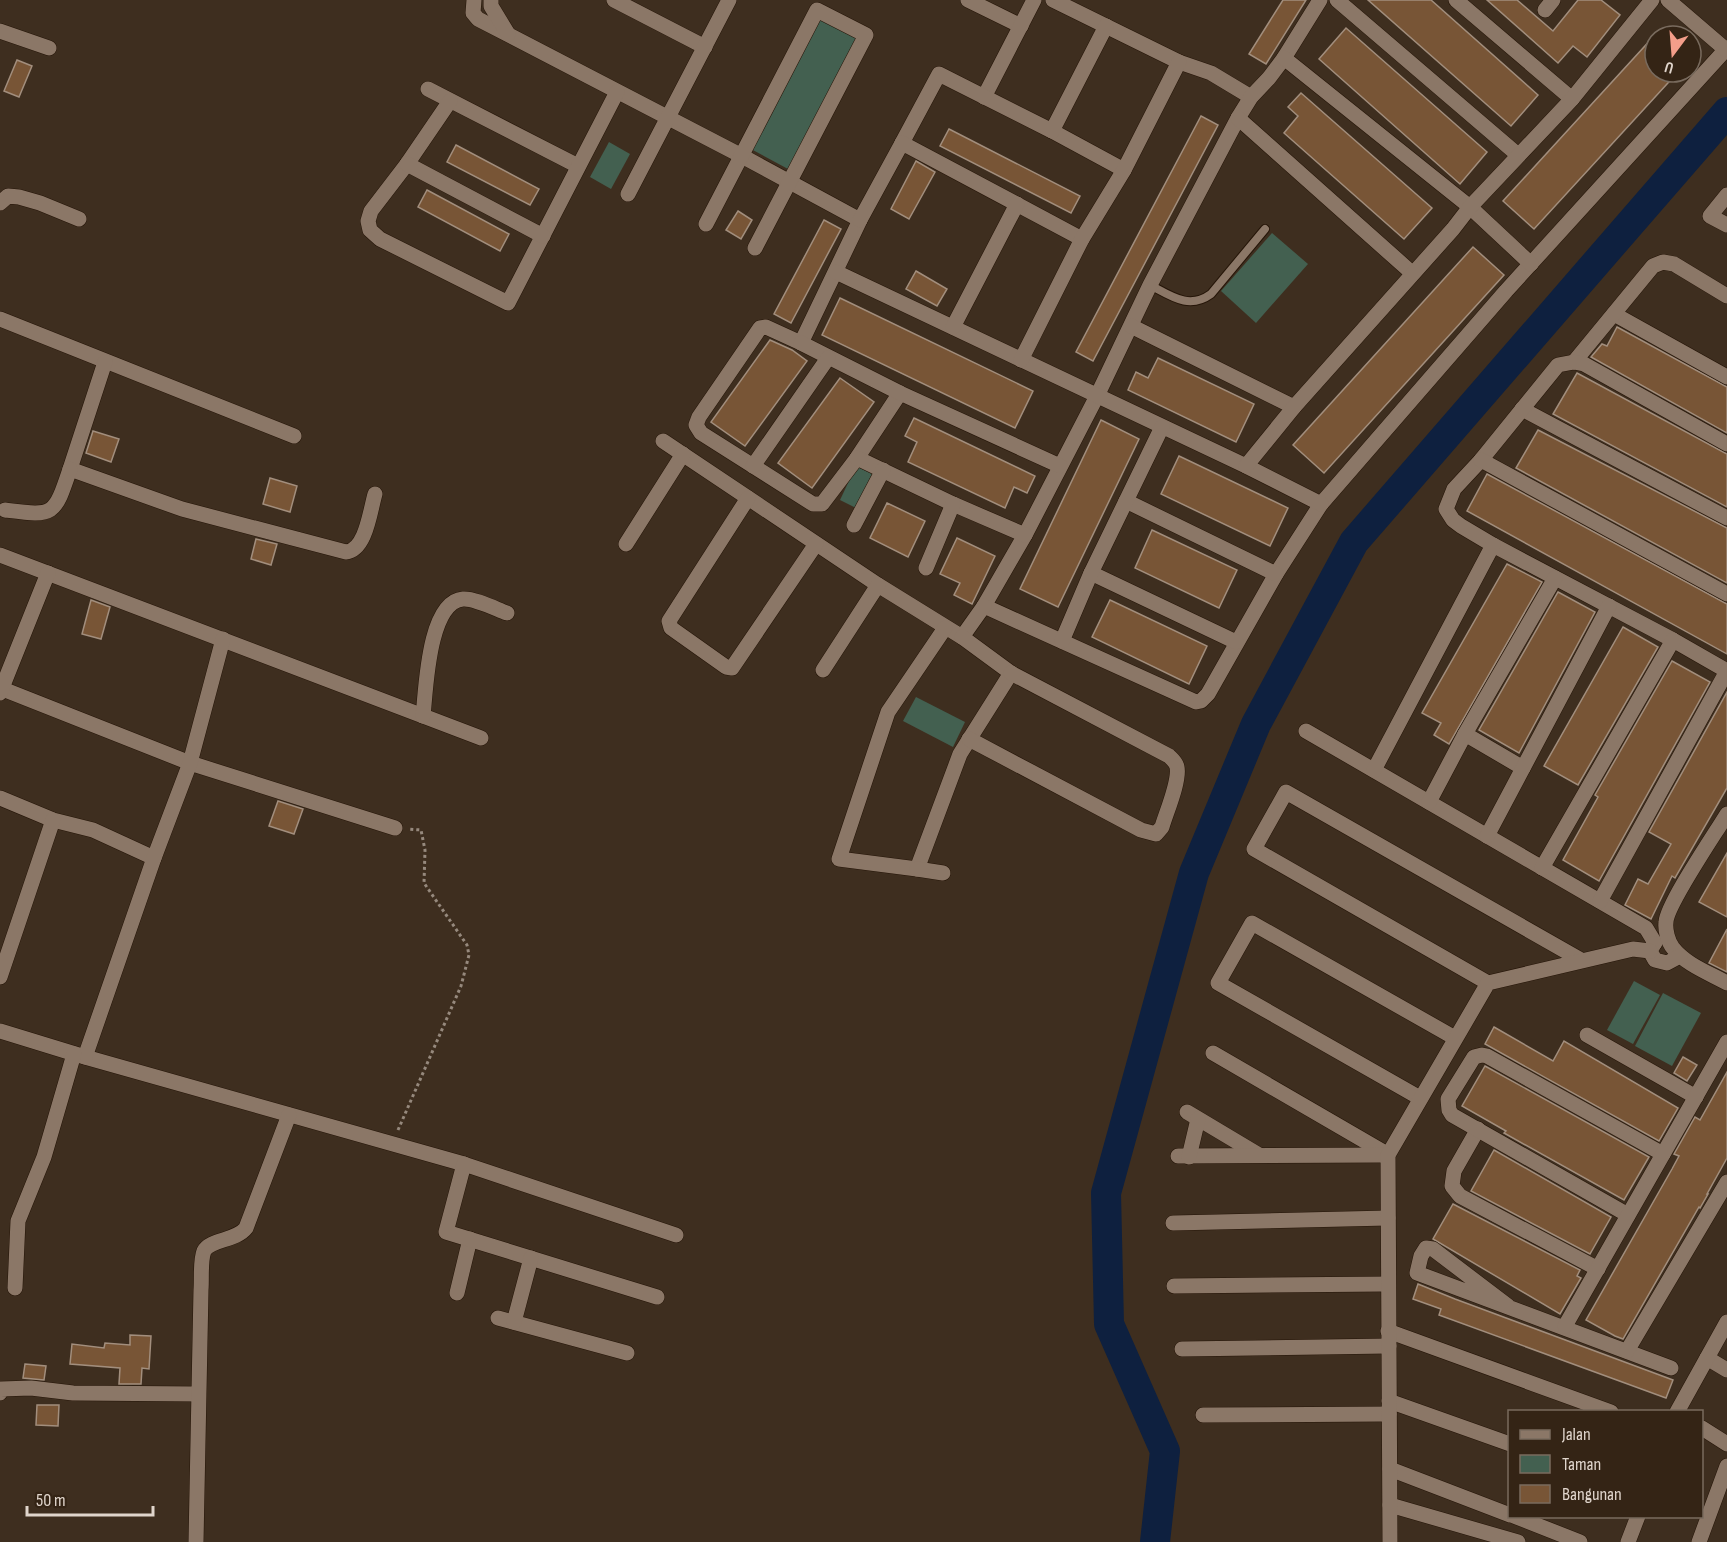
<svg xmlns="http://www.w3.org/2000/svg" width="1727" height="1542" viewBox="0 0 1727 1542" font-family="'Sofia Sans Condensed',sans-serif">
<rect width="100%" height="100%" fill="#3e2e1f"/>
<!-- green -->
<g fill="#436050">
<path d="M821 17 858 37 788 169 751 149Z"/>
<path d="M609 142 630 154 611 189 590 177Z"/>
<path d="M1272 233 1308 264 1256 323 1221 291Z"/>
<path d="M856 466 872 474 856 508 840 500Z"/>
<path d="M916 697 965 722 953 747 903 721Z"/>
<path d="M1634 981 1660 995 1633 1044 1607 1030Z"/>
<path d="M1663 993 1701 1013 1672 1066 1635 1046Z"/>
</g>
<g fill="none" stroke-linecap="round" stroke-linejoin="round">
<!-- river -->
<path stroke="#0e203f" stroke-width="30" d="M1155 1542 1165 1451 1109 1324 1106 1193 1194 873 1256 724 1354 542 1727 112"/>
</g>
<!-- building -->
<g fill="#785536" stroke="#a28e7d" stroke-width="1.5">
<path d="M1283 0H1306L1266 64 1249 54Z"/>
<path d="M1368 0H1431L1538 95 1511 126Z"/>
<path d="M1487 0H1517L1553 31 1578 0H1601L1620 15 1587 57 1573 46 1558 63Z"/>
<path d="M1346 28 1487 152 1460 184 1319 59Z"/>
<path d="M1655 35V72H1678L1534 229 1503 201Z"/>
<path d="M17 60 32 66 19 97 4 91Z"/>
<path d="M1301 93 1432 208 1404 239 1284 133 1298 116 1288 107Z"/>
<path d="M1201 116 1218 125 1093 361 1076 352Z"/>
<path d="M949 129 1080 196 1071 213 940 146Z"/>
<path d="M456 145 539 189 530 205 447 162Z"/>
<path d="M916 161 935 172 909 219 891 209Z"/>
<path d="M427 190 509 234 500 251 418 207Z"/>
<path d="M738 211 752 220 741 239 726 230Z"/>
<path d="M824 220 841 229 791 323 774 314Z"/>
<path d="M1473 247 1504 275 1324 473 1293 445Z"/>
<path d="M916 271 947 289 937 306 906 289Z"/>
<path d="M840 298 1033 391 1015 428 822 335Z"/>
<path d="M1617 327 1727 387V433L1591 357 1602 344 1607 346Z"/>
<path d="M770 340 792 350 807 361 745 446 711 422Z"/>
<path d="M1158 358 1254 404 1236 442 1128 390 1136 372 1148 378Z"/>
<path d="M1577 373 1727 454V507L1553 414Z"/>
<path d="M840 378 874 402 812 488 778 463Z"/>
<path d="M914 418 1035 476 1027 493 1014 487 1005 508 908 462 917 442 905 436Z"/>
<path d="M1101 420 1139 439 1058 607 1020 589Z"/>
<path d="M1538 430 1727 528V583L1516 468Z"/>
<path d="M93 431 119 439 111 462 86 453Z"/>
<path d="M1179 456 1288 508 1270 546 1161 494Z"/>
<path d="M1487 474 1727 604V654L1467 511Z"/>
<path d="M270 478 297 486 290 512 263 504Z"/>
<path d="M887 503 925 521 908 557 870 538Z"/>
<path d="M1152 530 1237 570 1219 608 1135 568Z"/>
<path d="M957 538 995 556 972 604 954 595 960 583 940 574Z"/>
<path d="M256 539 277 544 271 565 251 559Z"/>
<path d="M1507 564 1542 582 1449 744 1434 735 1441 723 1422 713Z"/>
<path d="M1558 592 1595 612 1519 753 1479 730Z"/>
<path d="M91 600 110 607 101 639 82 634Z"/>
<path d="M1110 600 1207 646 1189 684 1092 637Z"/>
<path d="M1623 627 1658 647 1578 785 1544 766Z"/>
<path d="M1672 661 1710 682 1599 881 1563 860 1598 797 1595 795Z"/>
<path d="M1727 692V788L1675 878 1672 876 1651 919 1625 905 1638 879 1648 884 1671 844 1649 832Z"/>
<path d="M278 801 303 809 294 834 269 826Z"/>
<path d="M1727 853V917L1699 902Z"/>
<path d="M1727 929V972L1709 963Z"/>
<path d="M1494 1027 1553 1061 1564 1041 1678 1108 1659 1141 1485 1044Z"/>
<path d="M1683 1057 1697 1065 1687 1081 1674 1073Z"/>
<path d="M1485 1066 1649 1157 1624 1200 1504 1133 1506 1131 1462 1106Z"/>
<path d="M1727 1072V1158L1707 1194H1708L1700 1208 1699 1207 1623 1339 1615 1336 1586 1320 1672 1169 1679 1156 1674 1154 1695 1117 1700 1120Z"/>
<path d="M1494 1150 1611 1217 1590 1254 1471 1191Z"/>
<path d="M1453 1204 1580 1270 1577 1276 1581 1278 1560 1314 1433 1239Z"/>
<path d="M1418 1284 1455 1299 1673 1380 1666 1398 1439 1315 1441 1309 1413 1299Z"/>
<path d="M130 1335 151 1336 149 1369 142 1368 141 1384H119L120 1368 70 1364 72 1344 104 1348 105 1343 130 1345Z"/>
<path d="M25 1364 46 1366 44 1380 23 1378Z"/>
<path d="M37 1405H59L58 1426 36 1425Z"/>
</g>
<g fill="none" stroke-linecap="round" stroke-linejoin="round">
<defs>
<path id="lane" d="M1150 285C1171 296 1189 310 1211 294L1265 229"/>
<g id="street">
<path d="M474 0 473 13 478 19 740 155 860 220 801 343 766 327 760 328 699 417 696 425 701 433 813 504H822L857 458 900 393"/>
<path d="M491 0V6L508 34"/>
<path d="M614 0 705 47"/>
<path d="M968 0 1021 26"/>
<path d="M1053 0 1179 62 1211 73 1251 97"/>
<path d="M1320 0 1284 58 1269 78 1251 97 1238 118 1150 285 1097 396 1025 535 984 606 1196 702 1201 701 1208 694 1276 574 1321 504 1506 291 1727 48"/>
<path d="M1337 0 1518 155"/>
<path d="M1456 0 1572 99"/>
<path d="M1668 0 1725 49"/>
<path d="M1545 10 1553 0"/>
<path d="M0 31 49 48"/>
<path d="M1284 58 1470 207 1531 264"/>
<path d="M428 89 578 166"/>
<path d="M984 97 1034 0"/>
<path d="M450 101 407 164 371 211 368 221 370 230 380 239 508 303 617 92"/>
<path d="M1238 118 1412 273"/>
<path d="M1052 131 1124 170"/>
<path d="M902 143 939 74 1052 131 1106 26"/>
<path d="M407 164 543 236"/>
<path d="M628 194 729 0"/>
<path d="M1727 195 1710 216 1727 225"/>
<path d="M0 203 8 196 19 197 40 203 79 219"/>
<path d="M860 220 902 143 1082 239"/>
<path d="M706 224 817 10 866 35 755 248"/>
<path d="M836 272 1246 466 1321 504"/>
<path d="M1614 314 1727 377"/>
<path d="M0 319 294 436"/>
<path d="M1131 326 1294 407"/>
<path d="M953 327 1017 204"/>
<path d="M801 343 900 393 1060 466"/>
<path d="M1021 360 1082 239 1124 170 1179 62"/>
<path d="M105 362 70 469 182 509 346 552C366 550 370 511 375 494"/>
<path d="M1574 362 1653 266 1663 262 1674 264 1727 296"/>
<path d="M1522 409 1727 518"/>
<path d="M663 441 878 585 962 637 984 606"/>
<path d="M1727 444 1584 364 1574 362 1558 365 1481 460 1454 489 1446 509 1453 520 1461 526 1493 545 1673 640 1727 671"/>
<path d="M857 458 953 504 1025 535"/>
<path d="M1481 460 1727 594"/>
<path d="M753 466 828 358"/>
<path d="M1246 466 1294 407 1453 229 1470 207 1572 99 1652 0"/>
<path d="M748 498 669 621 671 628 726 667 732 668 816 544"/>
<path d="M1126 501 1276 574"/>
<path d="M5 510C54 516 54 517 70 469"/>
<path d="M854 525 883 470"/>
<path d="M626 544 683 454"/>
<path d="M0 555 481 738"/>
<path d="M926 568 953 504"/>
<path d="M1091 573 1236 642"/>
<path d="M945 628 888 712 839 859 917 869 960 754 1011 673 962 637"/>
<path d="M1062 641 1091 573 1162 427"/>
<path d="M823 670 878 585"/>
<path d="M0 688 190 763 395 828"/>
<path d="M0 693 48 573"/>
<path d="M423 716C426 690 428 602 463 599 474 598 496 609 507 613"/>
<path d="M1306 731 1646 928 1655 943"/>
<path d="M1465 734 1523 768"/>
<path d="M969 739 1141 830 1156 834 1162 827C1166 813 1180 781 1177 767 1176 762 1172 759 1169 756L1011 673"/>
<path d="M1374 770 1493 545"/>
<path d="M0 798 53 820 93 830 154 858"/>
<path d="M1429 802 1465 734 1555 578"/>
<path d="M1727 814C1715 834 1667 904 1666 922 1665 930 1668 942 1673 948 1685 964 1709 973 1727 983"/>
<path d="M1487 836 1609 606"/>
<path d="M1542 868 1673 640"/>
<path d="M917 869 943 873"/>
<path d="M1600 901 1727 671"/>
<path d="M1654 944 1650 951 1655 960 1667 963 1680 956"/>
<path d="M0 977 53 820"/>
<path d="M1488 983 1254 849 1286 792 1581 960"/>
<path d="M0 1031 85 1057 464 1164"/>
<path d="M1587 1035 1696 1097"/>
<path d="M1213 1053 1387 1154"/>
<path d="M85 1057 154 858 190 763 223 639"/>
<path d="M1420 1098 1218 983 1252 923 1455 1038"/>
<path d="M1187 1112 1259 1155"/>
<path d="M1478 1129 1454 1171 1452 1186 1460 1196 1598 1269"/>
<path d="M1178 1156 1388 1155"/>
<path d="M1189 1157 1198 1119"/>
<path d="M1628 1215 1452 1115 1449 1110 1448 1099 1474 1057 1482 1055 1487 1056 1663 1154"/>
<path d="M1173 1223 1388 1218"/>
<path d="M1174 1286 1388 1284"/>
<path d="M15 1288 18 1221 44 1157 74 1054"/>
<path d="M457 1293 470 1239"/>
<path d="M657 1297 446 1232 464 1164 676 1235"/>
<path d="M1508 1306 1433 1249 1426 1248 1421 1256 1417 1273 1671 1368"/>
<path d="M498 1318 627 1353"/>
<path d="M514 1322 531 1258"/>
<path d="M1565 1326 1727 1042"/>
<path d="M1388 1331 1611 1412"/>
<path d="M1182 1349 1389 1346"/>
<path d="M1627 1351 1727 1182"/>
<path d="M1707 1358 1727 1370"/>
<path d="M0 1393 1 1389 31 1388 73 1393 198 1394"/>
<path d="M1389 1401 1510 1444"/>
<path d="M1677 1412 1727 1322"/>
<path d="M1203 1415 1389 1414"/>
<path d="M1702 1428 1727 1444"/>
<path d="M1390 1469 1510 1515"/>
<path d="M1390 1505 1518 1542"/>
<path d="M1514 1516 1580 1542"/>
<path d="M196 1542 201 1290C202 1278 200 1261 204 1251 210 1239 236 1241 246 1228L289 1115"/>
<path d="M1390 1542 1388 1155 1488 983 1633 949 1650 951"/>
<path d="M1628 1542 1638 1516"/>
<path d="M1699 1542 1727 1466"/>
</g>
</defs>
<!-- lane casing -->
<use href="#lane" stroke="#251508" stroke-width="10"/>
<!-- street casing -->
<use href="#street" stroke="#251508" stroke-width="16"/>
<!-- path -->
<path stroke="#96897d" stroke-width="3" stroke-dasharray="3 3" stroke-linecap="butt" d="M398 1130 461 986 469 955 467 945 424 883 425 850 421 830 408 829"/>
<!-- lane -->
<use href="#lane" stroke="#8b7767" stroke-width="8"/>
<!-- street -->
<use href="#street" stroke="#8b7767" stroke-width="15"/>
</g>
<!-- legend -->
<rect x="1508" y="1410" width="195" height="108" fill="#342415" stroke="#796b5e" stroke-width="1.5"/>
<rect x="1520" y="1430" width="30" height="9" fill="#8b7767" stroke="#796b5e" stroke-width="1.5"/>
<text x="1562" y="1440" font-size="18" fill="#e0d5cc">Jalan</text>
<rect x="1520" y="1455" width="30" height="18" fill="#436050" stroke="#796b5e" stroke-width="1.5"/>
<text x="1562" y="1470" font-size="18" fill="#e0d5cc">Taman</text>
<rect x="1520" y="1485" width="30" height="18" fill="#785536" stroke="#796b5e" stroke-width="1.5"/>
<text x="1562" y="1500" font-size="18" fill="#e0d5cc">Bangunan</text>
<!-- north arrow -->
<g transform="translate(1673 54) rotate(196)"><circle r="28" fill="#342415" stroke="#796b5e" stroke-width="1.5"/>
<path d="M0-4.5L10 22L0 15L-10 22Z" fill="#f49e8a"/>
<text y="-9" font-size="16" font-weight="bold" text-anchor="middle" fill="#e0d5cc">U</text>
</g>
<!-- scale -->
<path d="M27 1506v9h126v-9" fill="none" stroke="#e0d5cc" stroke-width="3"/>
<text x="36" y="1506" font-size="18" fill="#e0d5cc" stroke="#342415" stroke-width="4.5" paint-order="stroke">50 m</text>
</svg>
